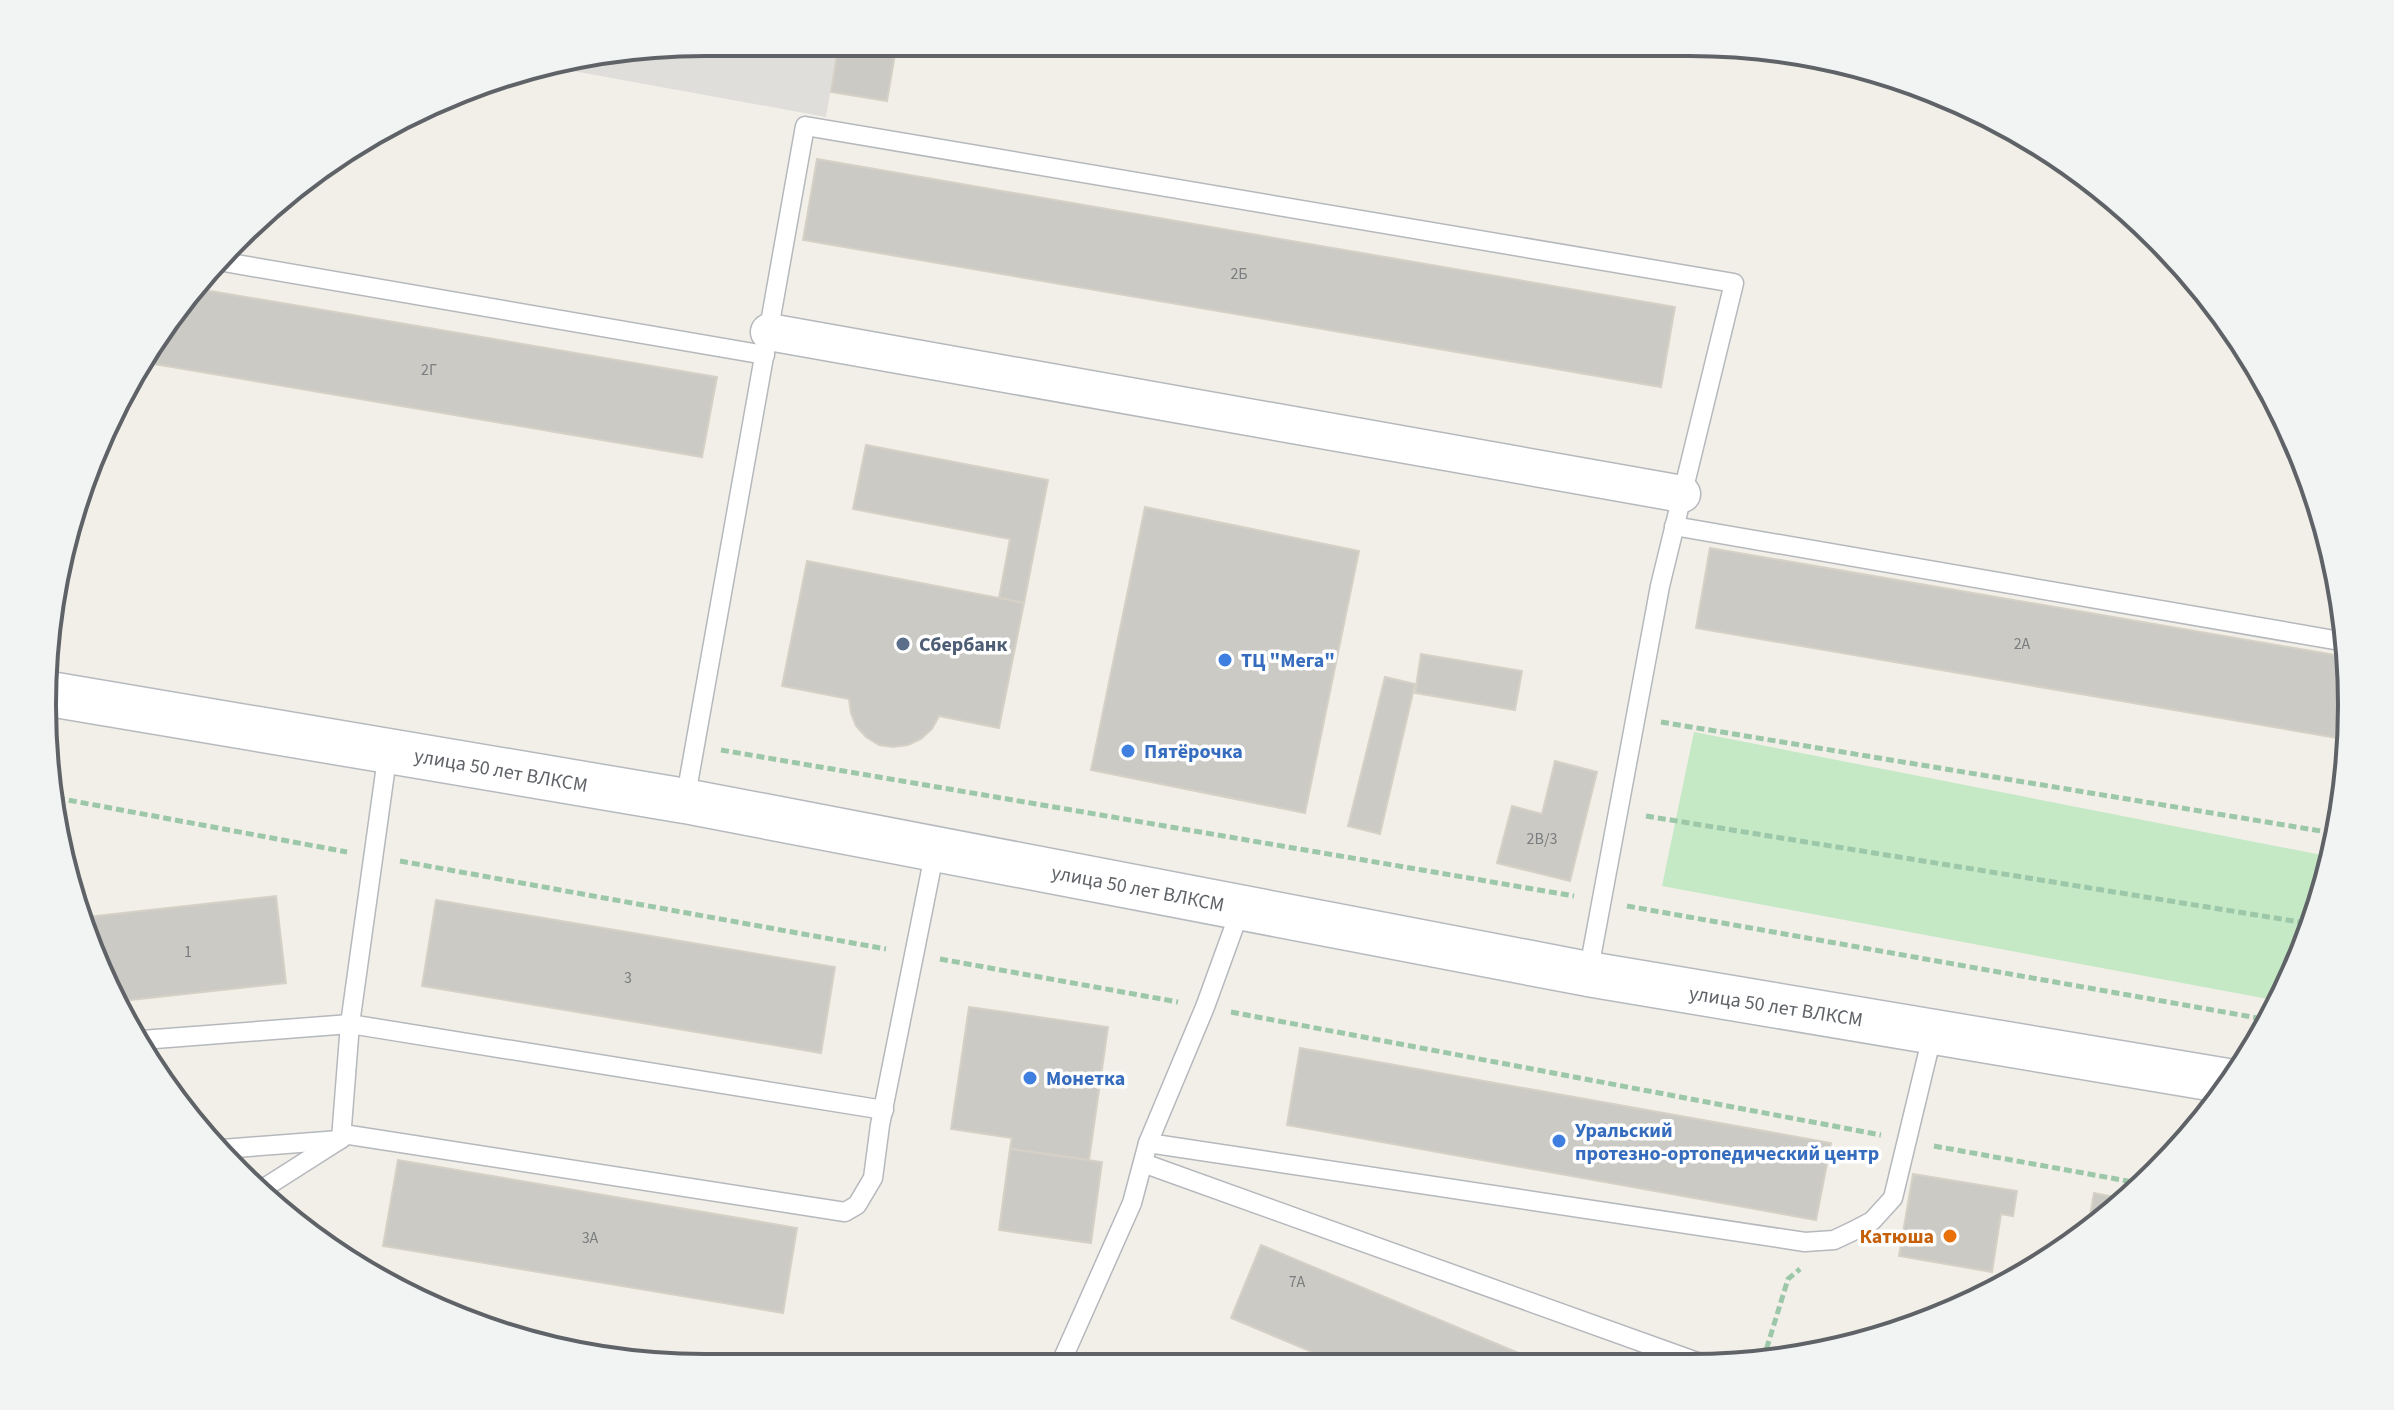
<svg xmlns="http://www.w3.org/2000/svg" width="2394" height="1410" viewBox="0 0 2394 1410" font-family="'Source Sans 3',sans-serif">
<rect width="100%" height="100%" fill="#f1efe8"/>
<!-- industrial -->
<path fill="#e0deda" d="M705 42H839L826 117 551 67Z"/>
<!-- green -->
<path fill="#c5e8c5" d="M1694 732 2332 857 2301 959 2279 1001 1662 886Z"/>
<!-- building -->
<g fill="#cccac5" stroke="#d6d1c6" stroke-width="2">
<path d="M713 42H787L784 54Z"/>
<path d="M839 42H897L887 101 831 92Z"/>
<path d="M817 159 1675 307 1661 387 803 240Z"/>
<path d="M199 289 717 377 702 457 142 362 154 336Z"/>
<path d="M866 445 1048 480 1024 603 999 598 1010 539 853 509Z"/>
<path d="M1145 507 1359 551 1305 813 1091 770Z"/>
<path d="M1710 548 2347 657 2352 705 2349 740 1696 628Z"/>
<path d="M807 561 1024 603 999 728 939 716 932 729 921 739 908 745 893 747 879 745 866 737 856 726 851 713 849 699 782 686Z"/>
<path d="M1421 654 1522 671 1515 710 1415 693Z"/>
<path d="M1385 677 1415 684 1380 834 1348 826Z"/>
<path d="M1555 761 1597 772 1570 881 1497 863 1512 806 1542 814Z"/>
<path d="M276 896 286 983 122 1001 77 918Z"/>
<path d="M436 900 835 967 821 1053 422 986Z"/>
<path d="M969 1007 1108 1027 1089 1160 1010 1149 1012 1138 951 1129Z"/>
<path d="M1300 1048 1831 1143 1816 1220 1287 1125Z"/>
<path d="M1010 1149 1102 1162 1091 1243 999 1230Z"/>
<path d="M398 1160 797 1228 783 1313 383 1246Z"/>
<path d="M1913 1174 2017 1191 2013 1216 2001 1214 1992 1272 1899 1256Z"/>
<path d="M2094 1193 2125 1199 2088 1227Z"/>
<path d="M1261 1245 1552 1367H1348L1231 1318Z"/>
</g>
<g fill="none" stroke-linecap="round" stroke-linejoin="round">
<defs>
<g id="lane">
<path d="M224 262 765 355"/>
<path d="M1674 526 2346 642"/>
<path d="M685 801 805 126 1734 283 1660 586 1588 974"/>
<path d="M142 1040 350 1024 884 1110"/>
<path d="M341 1139 350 1024 388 751"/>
<path d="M1148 1143 1805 1242 1834 1240 1853 1231 1872 1221 1893 1198 1933 1032"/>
<path d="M222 1149 339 1140"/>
<path d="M1143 1163 1711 1367"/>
<path d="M264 1188 341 1139 343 1134 845 1212 857 1205 873 1178 880 1125 935 850"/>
<path d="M1059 1367 1132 1203 1148 1143 1205 1007 1241 908"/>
</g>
<path id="street" d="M769 332 1682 494"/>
<path id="secondary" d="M44 693 685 801 1588 974 2233 1082"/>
</defs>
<!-- lane casing -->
<use href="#lane" stroke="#b5b8bc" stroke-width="21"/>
<!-- street casing -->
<use href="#street" stroke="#b5b8bc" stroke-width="39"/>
<!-- secondary casing -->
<use href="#secondary" stroke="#b6babf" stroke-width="47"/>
<!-- path -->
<g stroke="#9cc7a9" stroke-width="5" stroke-dasharray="8 4" stroke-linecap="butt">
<path d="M1661 722 2339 834"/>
<path d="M721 750 1574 896"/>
<path d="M57 798 347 852"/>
<path d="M1646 816 2312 924"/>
<path d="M400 861 886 949"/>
<path d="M1627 906 2269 1020"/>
<path d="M940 959 1178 1002"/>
<path d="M1231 1012 1881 1135"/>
<path d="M1934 1146 2144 1184"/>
<path d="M1763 1360 1788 1279 1800 1269"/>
</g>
<!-- lane -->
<use href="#lane" stroke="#fff" stroke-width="18"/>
<!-- street -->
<use href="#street" stroke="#fff" stroke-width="36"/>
<!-- secondary -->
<use href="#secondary" stroke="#fff" stroke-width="44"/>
</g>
<!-- markers -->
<circle fill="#5c6f8a" stroke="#fff" stroke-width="3" cx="903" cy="644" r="8"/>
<g fill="#3f7fe0" stroke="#fff" stroke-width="3">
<circle cx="1225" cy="660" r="8"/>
<circle cx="1128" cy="751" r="8"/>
<circle cx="1030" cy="1078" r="8"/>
<circle cx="1559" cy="1141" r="8"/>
</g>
<circle fill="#e8710a" stroke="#fff" stroke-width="3" cx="1950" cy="1236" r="8"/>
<g text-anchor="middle" stroke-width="7" stroke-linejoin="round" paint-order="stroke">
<!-- number labels -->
<g font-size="16" fill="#7a7d7f">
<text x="1239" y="279">2Б</text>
<text x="429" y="375">2Г</text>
<text x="2022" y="649">2А</text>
<text x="1542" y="844">2В/3</text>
<text x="188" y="957">1</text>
<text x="628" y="983">3</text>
<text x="590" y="1243">3А</text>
<text x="1297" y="1287">7А</text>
</g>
<!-- service labels -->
<g font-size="20" font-weight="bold" fill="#4e5e75" stroke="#fff" text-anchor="start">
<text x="919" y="651">Сбербанк</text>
</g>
<!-- shop labels -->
<g font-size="20" font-weight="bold" fill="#366cbe" stroke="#fff" text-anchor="start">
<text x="1241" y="667">ТЦ "Мега"</text>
<text x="1144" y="758">Пятёрочка</text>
<text x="1046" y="1085">Монетка</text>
<text x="1575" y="1137">Уральский<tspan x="1575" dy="23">протезно-ортопедический центр</tspan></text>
</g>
<!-- street labels -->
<g font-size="20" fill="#5f6368" stroke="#fff">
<text transform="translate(501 770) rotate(10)" y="7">улица 50 лет ВЛКСМ</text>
<text transform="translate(1138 888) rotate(11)" y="7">улица 50 лет ВЛКСМ</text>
<text transform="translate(1776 1006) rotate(9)" y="7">улица 50 лет ВЛКСМ</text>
</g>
<!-- food labels -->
<g font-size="20" font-weight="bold" fill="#c56008" stroke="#fff" text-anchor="end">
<text x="1934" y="1243">Катюша</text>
</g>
</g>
<!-- crop -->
<path d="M0 0H2394V1410H0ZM705 56H1689A649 649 0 0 1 2338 705V705A649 649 0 0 1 1689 1354H705A649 649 0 0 1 56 705V705A649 649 0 0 1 705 56Z" fill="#f2f3f3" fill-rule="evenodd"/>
<path fill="none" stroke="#5f6368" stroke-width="4" d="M705 56H1689A649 649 0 0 1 2338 705V705A649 649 0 0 1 1689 1354H705A649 649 0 0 1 56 705V705A649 649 0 0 1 705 56Z"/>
</svg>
